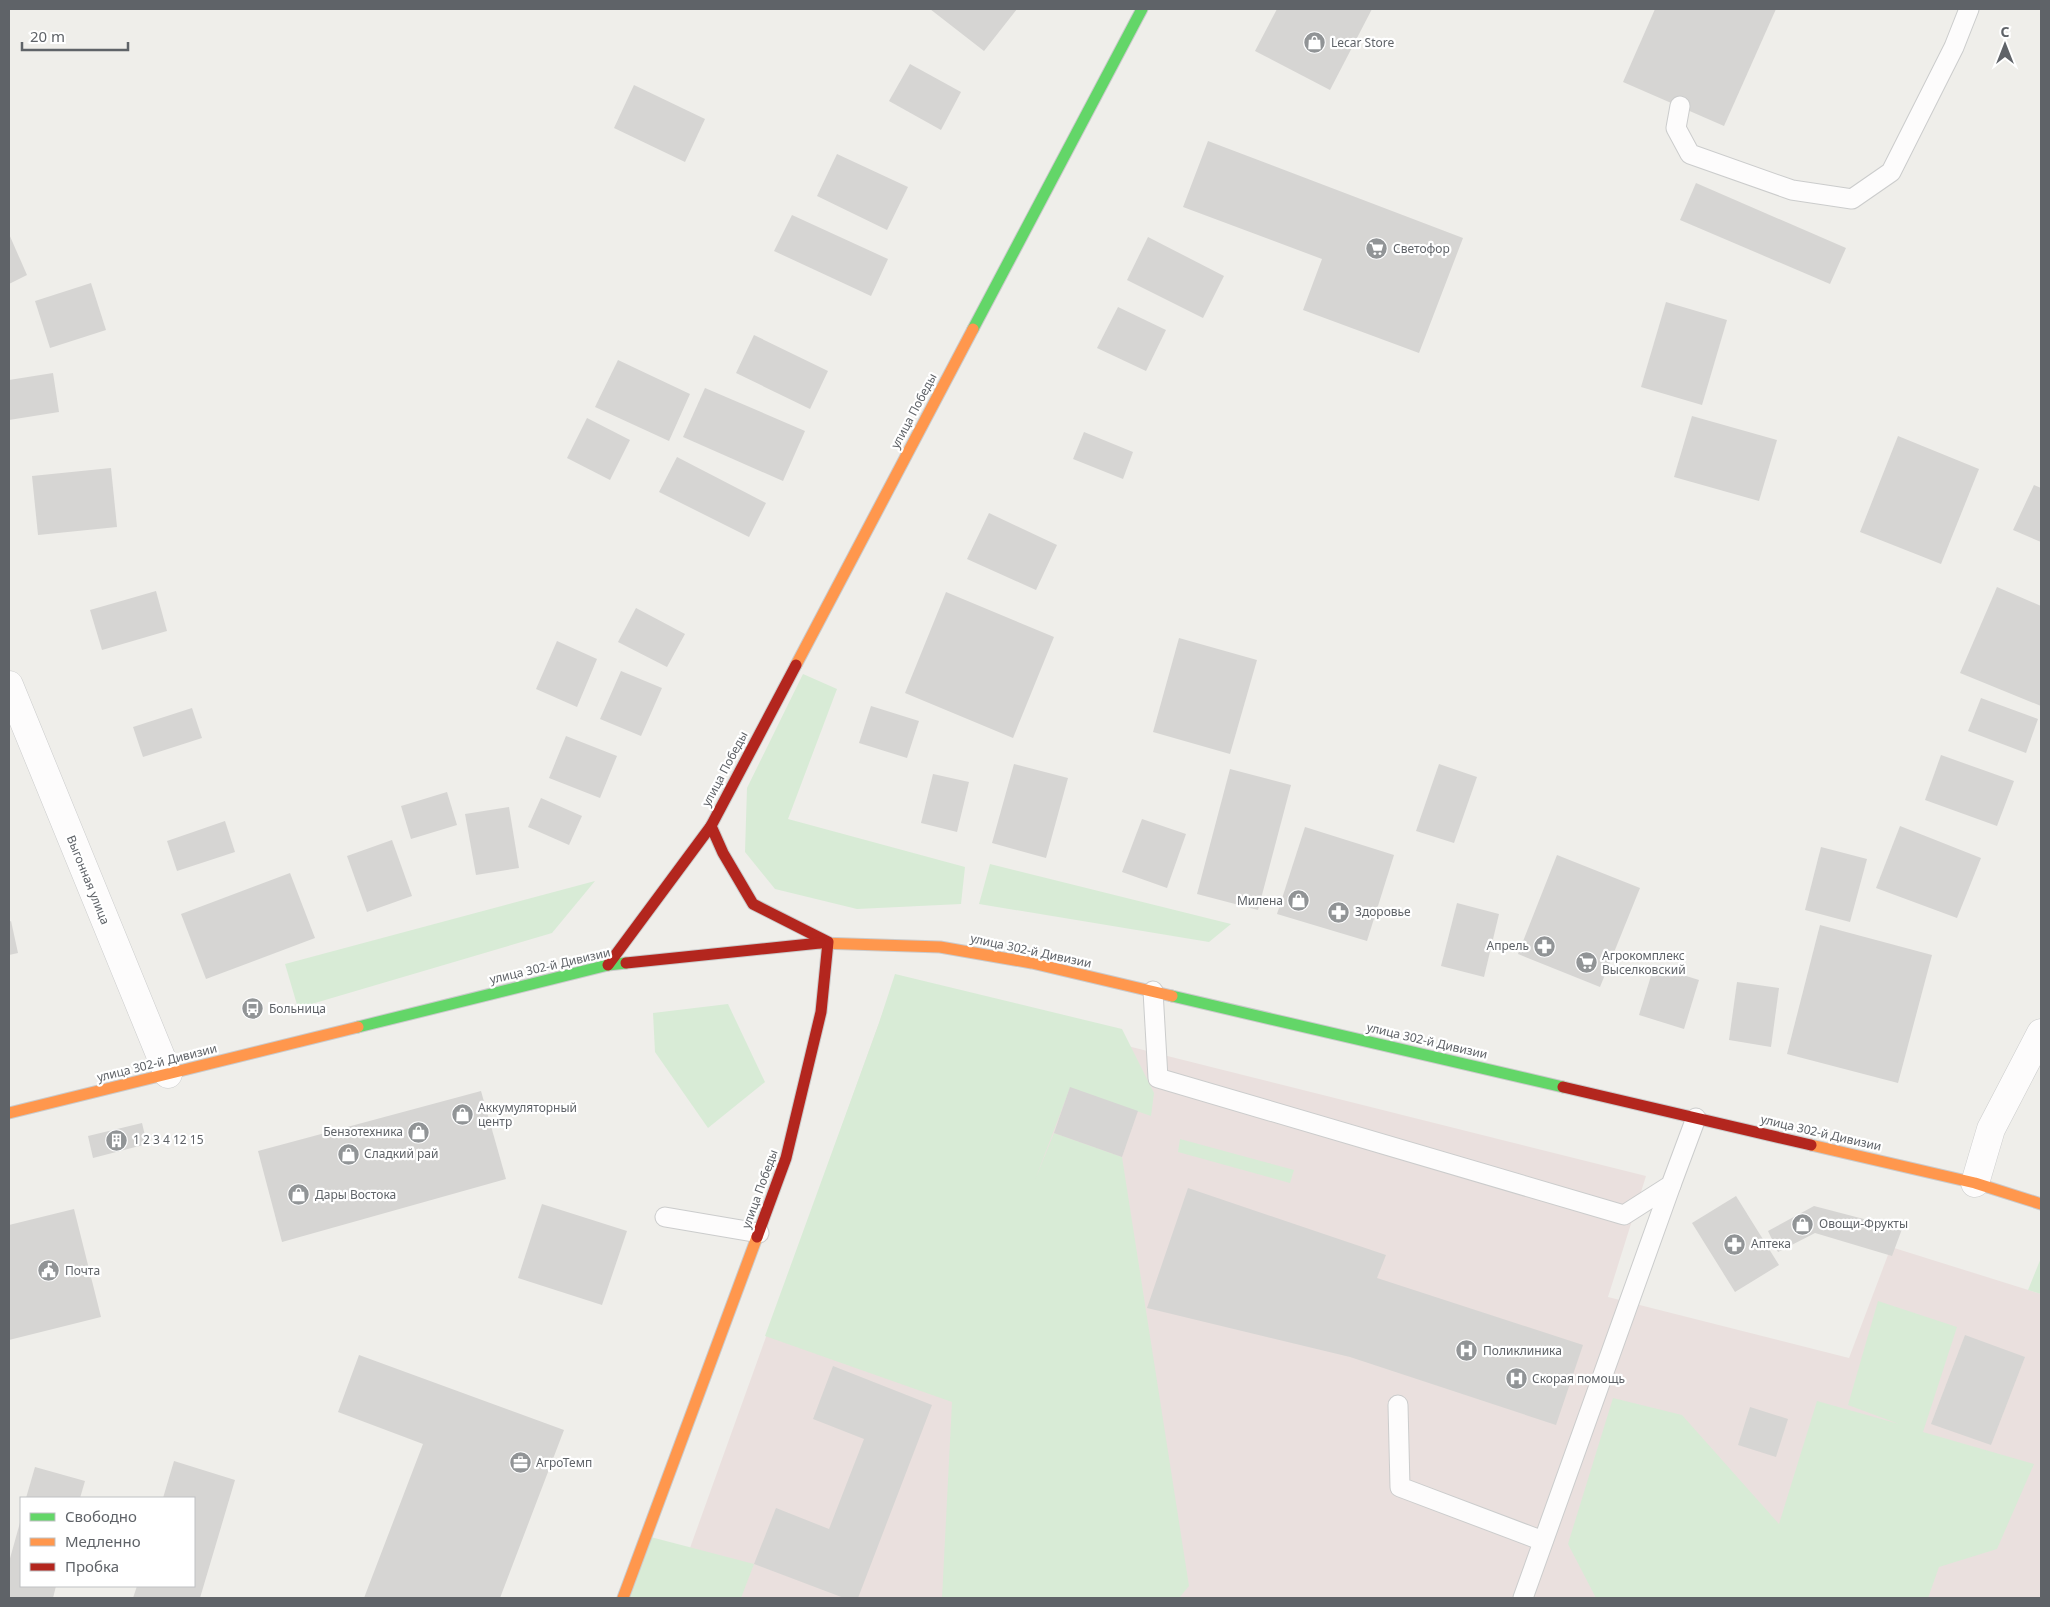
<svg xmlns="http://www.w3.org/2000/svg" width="2050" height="1607" viewBox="0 0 2050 1607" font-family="'Noto Sans',sans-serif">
<rect width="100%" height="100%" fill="#efeeea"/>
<!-- medical -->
<path fill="#eae0de" d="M892 987 1646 1176 1608 1297 1849 1358 1891 1247 2041 1294V1598H672Z"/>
<!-- green -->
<g fill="#d8ebd6">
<path d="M803 674 837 689 788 819 965 867 961 904 857 909 775 889 745 852 747 788Z"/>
<path d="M990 864 1231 924 1209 942 979 904Z"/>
<path d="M595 881 552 933 298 1008 285 964Z"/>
<path d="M895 974 1122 1029 1154 1093 1151 1116 1070 1088 1035 1180 1054 1133 1122 1157 1189 1586 1179 1598H942L952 1402 765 1336 879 1023Z"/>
<path d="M728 1004 765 1082 708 1128 655 1052 653 1013Z"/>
<path d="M1180 1139 1294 1170 1290 1183 1178 1152Z"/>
<path d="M2041 1258V1294L2028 1290Z"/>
<path d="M1878 1301 1957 1327 1923 1432 2034 1464 1997 1549 1939 1567 1928 1598H1596L1568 1544 1613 1398 1682 1415 1779 1524 1817 1401 1899 1424 1848 1405Z"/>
<path d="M643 1535 754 1564 741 1598H622Z"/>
</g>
<!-- building -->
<g fill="#d6d5d3">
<path d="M930 9H1017L984 51Z"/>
<path d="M1277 9H1372L1330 90 1255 51Z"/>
<path d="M1655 9H1776L1724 126 1623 82Z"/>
<path d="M910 64 961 92 941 130 889 101Z"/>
<path d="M634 85 705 119 685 162 614 128Z"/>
<path d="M1208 141 1463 238 1419 353 1303 310 1322 259 1183 207Z"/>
<path d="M837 154 908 187 887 230 817 196Z"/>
<path d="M1696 183 1846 248 1830 284 1680 220Z"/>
<path d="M792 215 888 259 871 296 774 251Z"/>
<path d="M9 234 27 275 9 284Z"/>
<path d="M1148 237 1224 276 1203 318 1127 280Z"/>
<path d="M91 283 106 330 50 348 35 301Z"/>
<path d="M1666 302 1727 320 1702 405 1641 387Z"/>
<path d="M1118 307 1166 330 1146 371 1097 348Z"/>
<path d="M754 335 828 371 810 409 736 373Z"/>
<path d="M618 360 690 394 669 441 595 407Z"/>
<path d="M53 373 59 412 9 420V380Z"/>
<path d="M705 388 805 431 783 481 683 437Z"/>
<path d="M1692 416 1777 440 1759 501 1674 477Z"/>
<path d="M587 418 630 440 610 480 567 458Z"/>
<path d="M1084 432 1133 452 1123 479 1073 459Z"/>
<path d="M1898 436 1979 469 1941 564 1860 532Z"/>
<path d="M677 457 766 503 749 537 659 492Z"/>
<path d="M111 468 117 527 38 535 32 476Z"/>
<path d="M2034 485 2041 488V542L2013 530Z"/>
<path d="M989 513 1057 545 1036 590 967 559Z"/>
<path d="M1997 587 2041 606V706L1960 673Z"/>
<path d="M156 591 167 631 102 650 90 610Z"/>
<path d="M946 592 1054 637 1013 738 905 693Z"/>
<path d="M636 608 685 634 667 667 618 642Z"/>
<path d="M1179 638 1257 660 1230 754 1153 732Z"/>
<path d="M557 641 597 659 577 707 536 689Z"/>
<path d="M621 671 662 688 641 736 600 719Z"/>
<path d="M1981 698 2038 719 2026 753 1968 731Z"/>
<path d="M871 706 919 721 907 758 859 743Z"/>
<path d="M192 708 202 738 143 757 133 727Z"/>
<path d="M566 736 617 756 600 798 549 778Z"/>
<path d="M1941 755 2014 781 1997 826 1925 800Z"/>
<path d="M1014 764 1068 778 1046 858 992 843Z"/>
<path d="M1439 764 1477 777 1454 843 1416 831Z"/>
<path d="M1230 769 1291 785 1258 910 1197 894Z"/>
<path d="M933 774 969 782 957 832 921 823Z"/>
<path d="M447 792 457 825 411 839 401 806Z"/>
<path d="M541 798 582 816 569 845 528 827Z"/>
<path d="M509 807 519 868 476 875 465 814Z"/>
<path d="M1142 819 1186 834 1167 888 1122 872Z"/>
<path d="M225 821 235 852 177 871 167 841Z"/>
<path d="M1900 826 1981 858 1957 918 1876 888Z"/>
<path d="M1305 827 1394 855 1367 941 1277 914Z"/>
<path d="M392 840 412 896 367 912 347 856Z"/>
<path d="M1821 847 1867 859 1850 922 1805 910Z"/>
<path d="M1557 855 1640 888 1600 987 1518 954Z"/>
<path d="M290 873 315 938 206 979 181 914Z"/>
<path d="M1457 903 1499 914 1484 977 1441 966Z"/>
<path d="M11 921 18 953 9 955V922Z"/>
<path d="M1820 925 1932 955 1898 1083 1787 1054Z"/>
<path d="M1654 966 1699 980 1684 1029 1639 1015Z"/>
<path d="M1737 982 1779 988 1771 1047 1729 1040Z"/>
<path d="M1070 1087 1138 1111 1122 1157 1054 1133Z"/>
<path d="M481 1091 506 1179 282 1242 258 1151Z"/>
<path d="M142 1123 147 1144 93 1158 88 1136Z"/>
<path d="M1188 1188 1386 1255 1377 1278 1583 1345 1556 1425 1350 1357 1147 1308Z"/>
<path d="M1736 1196 1779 1265 1735 1292 1692 1223Z"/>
<path d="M542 1204 627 1231 602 1305 518 1278Z"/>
<path d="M1814 1206 1902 1229 1892 1256 1815 1233 1778 1252 1768 1231Z"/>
<path d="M74 1209 101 1317 9 1340V1225Z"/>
<path d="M1965 1335 2025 1357 1991 1445 1931 1424Z"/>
<path d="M359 1355 564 1430 500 1598H364L423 1444 338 1412Z"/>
<path d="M833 1366 932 1405 858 1598H844L754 1564 776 1508 829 1529 864 1439 813 1419Z"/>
<path d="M1750 1407 1788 1419 1776 1457 1738 1445Z"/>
<path d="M174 1461 235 1480 200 1598H133L137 1586H194V1498H163Z"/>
<path d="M35 1467 85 1481 80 1498H26Z"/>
<path d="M21 1519V1586H56L53 1598H9V1562Z"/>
</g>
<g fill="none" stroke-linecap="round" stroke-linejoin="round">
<defs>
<g id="lane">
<path d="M1680 106 1676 128 1690 154 1792 190 1852 199 1891 172 1954 47 1969 9"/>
<path d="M1153 991 1158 1078 1624 1215 1671 1185 1696 1118"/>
<path d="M665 1217 759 1233"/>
<path d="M1398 1405 1400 1487 1543 1541"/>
<path d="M1523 1598 1671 1185"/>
</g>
<g id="street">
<path d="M9 685 168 1074"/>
<path d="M1975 1183 1991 1129 2041 1033"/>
</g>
<g id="fast">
<path d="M973 329 1142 9"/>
<path d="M1172 996 1563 1087"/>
<path d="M358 1027 608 965 626 963"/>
</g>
<g id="slow">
<path d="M796 665 973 329"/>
<path d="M820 943 940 947 1032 963 1172 996"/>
<path d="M9 1113 358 1027"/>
<path d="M1811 1145 1975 1183 2041 1204"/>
<path d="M623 1598 757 1237"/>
</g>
<g id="jam">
<path d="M711 826 723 853 753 904 828 942 821 1012 786 1158 757 1237"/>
<path d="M626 963 820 943"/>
<path d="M608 965 711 826 796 665"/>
<path d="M1563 1087 1811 1145"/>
</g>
</defs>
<!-- lane casing -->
<use href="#lane" stroke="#cbcccc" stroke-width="21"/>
<!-- street casing -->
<use href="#street" stroke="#cbcccc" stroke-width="29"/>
<!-- fast casing -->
<use href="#fast" stroke="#cacacb" stroke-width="13"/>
<!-- slow casing -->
<use href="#slow" stroke="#cacacb" stroke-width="13"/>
<!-- jam casing -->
<use href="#jam" stroke="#cacacb" stroke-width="13"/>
<!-- lane -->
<use href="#lane" stroke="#fdfcfc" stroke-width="19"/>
<!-- street -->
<use href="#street" stroke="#fdfcfc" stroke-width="28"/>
<!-- fast -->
<use href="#fast" stroke="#63d668" stroke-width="11"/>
<!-- slow -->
<use href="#slow" stroke="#ff974d" stroke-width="11"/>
<!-- jam -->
<use href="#jam" stroke="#b3261e" stroke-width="11"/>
</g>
<!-- icons -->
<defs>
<symbol id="shop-disc" viewBox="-11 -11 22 22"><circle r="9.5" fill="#919496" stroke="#fff"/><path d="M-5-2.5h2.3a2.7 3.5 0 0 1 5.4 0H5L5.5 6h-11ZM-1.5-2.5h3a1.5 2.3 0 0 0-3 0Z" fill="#fff"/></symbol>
<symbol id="supermarket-disc" viewBox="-11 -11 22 22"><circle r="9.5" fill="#919496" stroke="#fff"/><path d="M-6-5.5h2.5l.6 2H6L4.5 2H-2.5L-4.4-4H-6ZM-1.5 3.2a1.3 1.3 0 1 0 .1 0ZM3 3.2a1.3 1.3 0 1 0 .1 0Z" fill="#fff"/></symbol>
<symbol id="pharmacy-disc" viewBox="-11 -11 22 22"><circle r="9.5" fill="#919496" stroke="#fff"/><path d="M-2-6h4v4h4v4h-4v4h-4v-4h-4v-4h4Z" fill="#fff"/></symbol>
<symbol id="bus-disc" viewBox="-11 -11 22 22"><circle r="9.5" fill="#919496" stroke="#fff"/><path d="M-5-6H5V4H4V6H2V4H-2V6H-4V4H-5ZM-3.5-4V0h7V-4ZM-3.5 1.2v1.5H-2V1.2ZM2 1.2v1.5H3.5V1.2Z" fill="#fff"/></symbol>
<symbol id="building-disc" viewBox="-11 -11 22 22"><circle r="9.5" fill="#919496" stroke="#fff"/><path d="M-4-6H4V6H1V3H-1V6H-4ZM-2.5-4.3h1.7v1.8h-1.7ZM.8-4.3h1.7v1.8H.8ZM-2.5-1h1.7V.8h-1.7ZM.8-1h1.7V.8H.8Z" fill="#fff"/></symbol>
<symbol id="civic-disc" viewBox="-11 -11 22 22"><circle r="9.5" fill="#919496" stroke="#fff"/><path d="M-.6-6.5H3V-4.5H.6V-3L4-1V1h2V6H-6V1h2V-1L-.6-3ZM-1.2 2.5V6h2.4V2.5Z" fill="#fff"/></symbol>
<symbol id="hospital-disc" viewBox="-11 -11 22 22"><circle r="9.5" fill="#919496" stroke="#fff"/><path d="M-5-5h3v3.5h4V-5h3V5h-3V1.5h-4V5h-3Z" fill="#fff"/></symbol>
<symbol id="office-disc" viewBox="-11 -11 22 22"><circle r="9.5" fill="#919496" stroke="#fff"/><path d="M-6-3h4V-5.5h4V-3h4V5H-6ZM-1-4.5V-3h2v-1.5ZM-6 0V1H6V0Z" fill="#fff"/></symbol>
</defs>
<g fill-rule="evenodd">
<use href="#shop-disc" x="1302" y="30" width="25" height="25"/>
<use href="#supermarket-disc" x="1364" y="236" width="25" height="25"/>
<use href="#shop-disc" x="1286" y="888" width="25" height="25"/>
<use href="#pharmacy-disc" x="1326" y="900" width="25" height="25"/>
<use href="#pharmacy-disc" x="1532" y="934" width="25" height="25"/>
<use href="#supermarket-disc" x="1574" y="950" width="25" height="25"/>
<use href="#bus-disc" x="240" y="996" width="25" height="25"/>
<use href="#shop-disc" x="450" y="1102" width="25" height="25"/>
<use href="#shop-disc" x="406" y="1120" width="25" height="25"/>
<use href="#building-disc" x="104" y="1128" width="25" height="25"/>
<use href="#shop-disc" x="336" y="1142" width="25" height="25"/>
<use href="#shop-disc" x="286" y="1182" width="25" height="25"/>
<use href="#shop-disc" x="1790" y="1212" width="25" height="25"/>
<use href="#pharmacy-disc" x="1722" y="1232" width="25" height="25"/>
<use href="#civic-disc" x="36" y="1258" width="25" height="25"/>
<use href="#hospital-disc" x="1454" y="1338" width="25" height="25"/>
<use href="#hospital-disc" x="1504" y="1366" width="25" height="25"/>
<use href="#office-disc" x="508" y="1450" width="25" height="25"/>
</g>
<g text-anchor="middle" stroke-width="4.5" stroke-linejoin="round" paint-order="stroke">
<!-- poi labels -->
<g font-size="12" fill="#5f6368" stroke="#fff" text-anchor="start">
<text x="1331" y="47">Lecar Store</text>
<text x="1393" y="253">Светофор</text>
<text x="1283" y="905" text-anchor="end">Милена</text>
<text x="1355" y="916">Здоровье</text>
<text x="1529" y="950" text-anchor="end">Апрель</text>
<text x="1602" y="960">Агрокомплекс<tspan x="1602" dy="14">Выселковский</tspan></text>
<text x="269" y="1013">Больница</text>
<text x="478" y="1112">Аккумуляторный<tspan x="478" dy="14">центр</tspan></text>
<text x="403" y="1136" text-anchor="end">Бензотехника</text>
<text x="133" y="1144">1 2 3 4 12 15</text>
<text x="364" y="1158">Сладкий рай</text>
<text x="315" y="1199">Дары Востока</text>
<text x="1819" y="1228">Овощи-Фрукты</text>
<text x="1751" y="1248">Аптека</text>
<text x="65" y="1275">Почта</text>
<text x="1483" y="1355">Поликлиника</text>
<text x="1532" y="1383">Скорая помощь</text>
<text x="536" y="1467">АгроТемп</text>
</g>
<!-- street labels -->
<g font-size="12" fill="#5f6368" stroke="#fff">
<text transform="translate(914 411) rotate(-62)" y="4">улица Победы</text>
<text transform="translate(725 769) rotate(-62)" y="4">улица Победы</text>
<text transform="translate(88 880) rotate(68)" y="4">Выгонная улица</text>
<text transform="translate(1031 951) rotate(12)" y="4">улица 302-й Дивизии</text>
<text transform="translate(550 966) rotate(-13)" y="4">улица 302-й Дивизии</text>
<text transform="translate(1427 1041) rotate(13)" y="4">улица 302-й Дивизии</text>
<text transform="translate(157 1063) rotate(-14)" y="4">улица 302-й Дивизии</text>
<text transform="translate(1821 1133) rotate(13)" y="4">улица 302-й Дивизии</text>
<text transform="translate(760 1189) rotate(-70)" y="4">улица Победы</text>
</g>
</g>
<!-- border -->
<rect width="2050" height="1607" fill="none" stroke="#5f6368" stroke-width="20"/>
<!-- legend -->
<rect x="20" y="1497" width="175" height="90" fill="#ffffff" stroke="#bfc1c3"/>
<rect x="30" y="1513" width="25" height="8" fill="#63d668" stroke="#bfc1c3"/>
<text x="65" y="1522" font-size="15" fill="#5f6368">Свободно</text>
<rect x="30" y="1538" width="25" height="8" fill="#ff974d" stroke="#bfc1c3"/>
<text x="65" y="1547" font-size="15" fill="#5f6368">Медленно</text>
<rect x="30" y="1563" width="25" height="8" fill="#b3261e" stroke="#bfc1c3"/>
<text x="65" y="1572" font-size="15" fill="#5f6368">Пробка</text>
<!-- north arrow -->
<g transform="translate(2005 45)" stroke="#ffffff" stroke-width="4" paint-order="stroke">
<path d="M0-4L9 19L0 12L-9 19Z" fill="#5f6368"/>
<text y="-8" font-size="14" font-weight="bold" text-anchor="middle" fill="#5f6368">С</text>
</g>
<!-- scale -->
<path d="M22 42v8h106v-8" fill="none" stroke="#5f6368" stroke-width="2.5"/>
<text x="30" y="42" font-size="15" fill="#5f6368" stroke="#ffffff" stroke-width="4" paint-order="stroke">20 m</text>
</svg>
